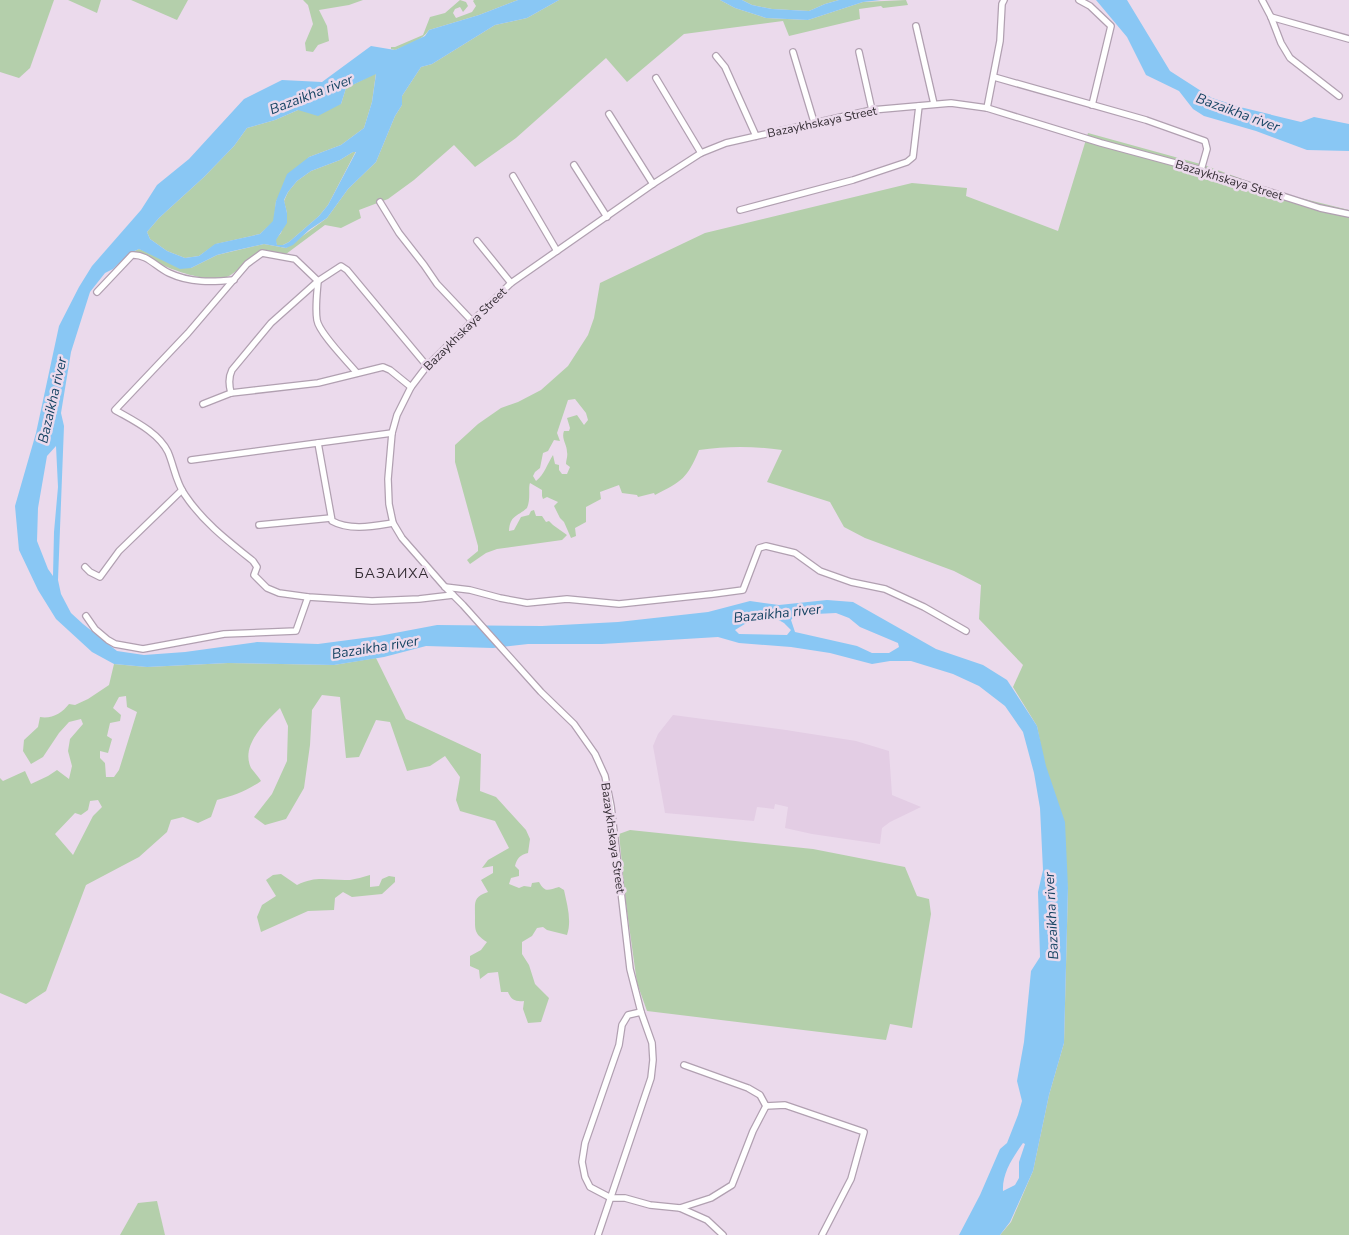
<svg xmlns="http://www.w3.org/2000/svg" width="1349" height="1235" viewBox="0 0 1349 1235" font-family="'Nunito Sans',sans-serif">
<rect width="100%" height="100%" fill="#ebdaec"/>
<!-- built -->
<path fill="#e3cde4" d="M673 715 786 730 856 741 889 751 892 795 921 807 890 822 882 828 880 844 812 834 785 828 788 807 775 804 774 809 757 807 754 821 665 813 653 746 658 734Z"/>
<!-- green -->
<g fill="#b4cfab" fill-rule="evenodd">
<path d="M0 0H54L30 68 19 78 0 72Z"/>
<path d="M68 0H101L97 13Z"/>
<path d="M131 0H188L177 20Z"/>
<path d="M303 0H363L349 5 319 10 327 26 329 41 318 45 313 52 306 51 305 43 313 24 308 5Z"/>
<path d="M460 0 466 2 468 6 463 12 460 7 455 9 453 13 456 18 472 12 476 6 473 1 474 0H518L479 15 429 30C422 41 407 45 395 50L391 49V47H395L423 35 430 17 445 13Z"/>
<path d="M559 0H720L735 8 766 18 808 20 863 2 906 0 908 5 883 8 881 6 859 9 860 19 789 36 783 21 684 34 627 82 606 58 516 138 475 167 454 145 414 180 388 199 359 210 361 218 341 228 325 225 286 254 263 250C253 257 238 271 229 276 213 284 176 272 161 264 151 258 142 251 130 253L139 249 191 268 217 255 264 244 286 248 327 218 348 189 376 162 395 116 402 105V96L421 67 432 64 495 25 527 18Z"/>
<path d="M742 0H839L825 4 809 11 772 9 752 5Z"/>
<path d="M376 73 372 102 364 128 341 145 309 157 276 201 274 221 260 234 216 244 199 256 185 258 167 251 150 239 147 232 159 218 204 177 234 146 247 128 275 120 298 110 341 104 346 88Z"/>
<path d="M1088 133 1204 165 1280 193 1349 210V1235H1000L1011 1222 1033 1171 1049 1095 1064 1043 1068 888 1037 726 1013 687 1023 665 979 619 981 585 954 571 865 538 844 527 830 502 767 482 782 450C753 446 727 446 699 450 687 479 682 481 655 495L654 493 638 497 637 495 622 493 619 485 600 492 601 499 586 507V522L575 528 576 536 571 538 564 522 560 518 554 506 558 502 547 497 543 499 542 496V490L530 483C528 488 531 499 527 508 517 517 510 515 509 531L514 530 521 517 529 515 531 511 534 510 536 516H542L546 522 549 521 553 525 567 535 562 540 497 549 486 553 470 564 467 560 478 551V546L455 462V445L478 424 501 408 518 402 541 390 568 366 588 335 594 318 600 283 705 233 912 183 967 188 966 196 1058 231ZM575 399 586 413 588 420 584 425 577 415 567 418 570 428 569 431H564C561 439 567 444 567 452 568 456 566 460 566 464L570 467 567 474H562L559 470V465L555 464 553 455C547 464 545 474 536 481L533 476 535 472 540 468 543 453 548 451 554 440 560 441 557 433 568 400Z"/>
<path d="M356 151 328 205 319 216 289 242 283 245H277L275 240 281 233 287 213 284 201 288 192 297 181 311 171 340 160 353 152Z"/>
<path d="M376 658 406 719 481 754 480 791 496 797 526 830 530 839 528 853C520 855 517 858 515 866L519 870V876L511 878 509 884 519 888 524 886 531 887 532 883 539 882C545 893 548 890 559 887L564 890C567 905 572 920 567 935L547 930 543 927 537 928 532 936 522 942V954L529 965 535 984 549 998 541 1022 528 1023 523 1009 524 1001C516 1002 511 1000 508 992H501L498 972 488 973 480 979 479 970 470 966V956L481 950 487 942C474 934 475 930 475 916 475 902 473 897 488 892L481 880 493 873V866L482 868 488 860 509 848 495 821 460 811 456 800 460 777 445 756 430 766 407 771 390 722 376 720 359 757 346 758 340 697 322 695 312 710 310 745 304 788 286 819 265 825 254 817 272 794 287 761 288 726 280 708C266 722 240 745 251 768 254 772 258 776 261 781 247 791 233 796 217 800L211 817 198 823 183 817 171 820 167 832 139 857 86 885 46 991 26 1004 0 993V778L3 781 25 771 31 784 48 776 57 770 69 779 72 766 68 751 70 739 83 724 81 719 69 722 59 733 43 757 31 764 23 751 24 740 38 727 40 717C52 719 62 713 69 704L75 705 88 699 109 685 114 664 147 667 228 663 334 665ZM126 696 127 707 137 712 119 770 114 777H106L105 763 100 758V751L108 753 112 739 107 736 110 723 120 721 121 715 113 708 119 697ZM98 800 102 807 93 816 73 855 55 834 75 813 81 815 88 810 90 801Z"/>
<path d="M630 830 813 849 905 867 917 896 929 899 931 914 912 1028 890 1024 886 1040 647 1011 637 983 626 904 619 834Z"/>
<path d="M281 874 297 885C318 875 328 881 350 880 356 879 363 877 370 875V887L379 886 382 879 389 876 395 877V882L382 894 352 897 343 892 335 898 334 910 308 911 261 932 257 917 262 905 276 896 266 880 273 875Z"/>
<path d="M157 1201 165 1235H120L138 1203Z"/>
</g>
<!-- water -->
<g fill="#89c7f4" fill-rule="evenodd">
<path d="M518 0H559L527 18 495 25 432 64 421 67 402 96V105L395 116 376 162 348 189 327 218 309 230 293 245 286 248 264 244 233 251 217 255 191 268 180 269 139 249 130 253 113 269 105 273 90 292 71 352 61 413 64 426 58 580 61 594 71 613 83 624 117 651 144 655 185 652 257 642 318 644 379 636 437 625 542 626 618 622 708 612 750 601 779 605 827 600 853 602 936 649 983 665 1007 680 1037 726 1046 766 1065 822 1068 888 1064 1043 1049 1095 1033 1171 1010 1222 1000 1235H959L980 1195 1000 1149 1007 1143 1018 1115 1022 1101 1017 1081 1024 1042 1031 971 1040 957 1038 892 1043 870 1040 808 1034 773 1023 732 1005 706 979 686 953 674 911 661H890L872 664 830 653 791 647 739 643 718 637 602 644H528L493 648 426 646 384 657 334 665 228 663 147 667 114 664 92 652 56 619 38 590 19 550 15 506 36 433 59 326 79 287 92 266 141 210 157 185 189 159 244 99 282 80 322 82 371 46 395 50 425 36 429 30 479 15ZM376 74 372 102 364 128 341 145 309 157 287 174 276 201 273 221 260 234 215 244 199 256 185 258 167 251 150 239 147 232 159 218 204 177 234 146 247 128 275 120 298 110 318 116 341 104 346 88ZM353 152H356L328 205 319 216 289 242 283 245H277L276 240 287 223V213L284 200 288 192 297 181 311 171 340 160ZM56 446 58 487 54 532 53 576 48 569 37 541 38 508 47 456ZM836 613 849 618 860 627 898 643 899 647 889 653H872L857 646 795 632 791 620 795 615ZM775 618 784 623 791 630 787 635 739 634 735 630 753 619ZM1023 1143 1025 1144 1019 1162V1178L1015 1185 1003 1191C1002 1173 1013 1157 1023 1143Z"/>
<path d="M720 0H742L752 5 772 9 809 11 825 4 839 0H881L863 2 808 20 766 18 735 8Z"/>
<path d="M1096 0H1127L1170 71 1212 98 1240 107 1301 122 1314 117 1349 124V151L1307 150 1256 131 1204 116 1193 109 1179 91 1146 75 1127 37Z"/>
</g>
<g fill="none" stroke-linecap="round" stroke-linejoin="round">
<defs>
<g id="street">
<path d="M1079 0 1090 6 1111 26 1092 105"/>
<path d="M1262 0 1271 17 1281 43 1290 58 1339 96"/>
<path d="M1271 17 1349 39"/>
<path d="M916 26 934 104"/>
<path d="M793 52 814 122"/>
<path d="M859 52 872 110"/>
<path d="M716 56 725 67 756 136"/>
<path d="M994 77 1146 120 1205 141 1207 149 1201 170"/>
<path d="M656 78 701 153"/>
<path d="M987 108 1000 41 1002 4 1004 0"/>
<path d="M609 114 653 184"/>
<path d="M574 165 607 217"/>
<path d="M513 176 557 251"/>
<path d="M380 202 399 233 424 265 437 284 472 321"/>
<path d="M740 210 853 180 907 162 913 157 919 106"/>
<path d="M477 241 511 283"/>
<path d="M97 292 132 255C147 254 156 267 169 273 190 283 212 282 234 280"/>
<path d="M357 373C348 362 319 333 317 320 315 308 317 294 318 281L295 259 262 253 247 264 188 333 115 410C134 421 158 432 168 452 174 466 176 483 185 495 203 522 228 541 253 561L257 567 254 575 267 588 279 593 308 597 372 601 419 599 453 595"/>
<path d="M231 393C229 385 228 378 232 370L271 323 318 281 341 266 347 270 427 366"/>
<path d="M203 404 231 393 318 383 383 367 390 370 411 387"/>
<path d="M318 443 332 521C350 531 374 526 393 523"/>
<path d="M191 460 392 433"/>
<path d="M259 525 331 518"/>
<path d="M85 567 90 572 100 577 119 551 182 490"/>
<path d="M445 587 470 590 500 598 527 603 567 599 619 604 713 594 743 590 759 548 766 546 795 553 820 571 851 582 885 589 924 607 966 631"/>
<path d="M86 616 95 629 108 640 115 644 143 649 224 634 296 631 308 597"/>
<path d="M641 1012 628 1015 622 1025 619 1045 585 1143 582 1162 585 1177 590 1187 611 1198H625L650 1205 680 1208 707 1220 723 1235"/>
<path d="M684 1065 748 1088 760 1095 766 1106 785 1105 864 1132 851 1179 822 1235"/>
<path d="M680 1208 711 1198 732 1185 753 1131 766 1106"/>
<path d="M598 1235 651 1078 653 1060 652 1043 641 1012 630 969 611 806 605 776 595 754 574 724 541 692 463 605 445 587 402 538 393 523 389 504 388 479 392 433 397 415 411 387 427 366 511 283 653 184 701 153 726 143 872 110 951 103 987 108 1101 143 1201 170 1320 208 1349 214"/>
</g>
</defs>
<!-- street casing -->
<use href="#street" stroke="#b1a0b1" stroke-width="8"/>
<!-- street -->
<use href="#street" stroke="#fff" stroke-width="5.5"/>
</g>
<g text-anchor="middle" stroke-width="5" stroke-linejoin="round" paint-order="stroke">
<!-- street labels -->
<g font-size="12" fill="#332c33" stroke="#ebdaec">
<text transform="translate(822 122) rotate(-12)" y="4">Bazaykhskaya Street</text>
<text transform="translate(1229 180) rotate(17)" y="4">Bazaykhskaya Street</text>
<text transform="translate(465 329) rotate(-45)" y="4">Bazaykhskaya Street</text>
<text transform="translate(613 838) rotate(82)" y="4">Bazaykhskaya Street</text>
</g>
<!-- water labels -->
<g font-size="14" font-style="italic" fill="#164463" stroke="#ebdaec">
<text transform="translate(311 94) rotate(-21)" y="5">Bazaikha river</text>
<text transform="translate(1238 112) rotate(20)" y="5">Bazaikha river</text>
<text transform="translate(52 400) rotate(-77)" y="5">Bazaikha river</text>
<text transform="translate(777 613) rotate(-6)" y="5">Bazaikha river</text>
<text transform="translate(375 647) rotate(-9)" y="5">Bazaikha river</text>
<text transform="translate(1051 916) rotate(-93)" y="5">Bazaikha river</text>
</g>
<!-- neighbourhood labels -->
<g font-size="14" letter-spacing="1" fill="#332c33" stroke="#ebdaec">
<text x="392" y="578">БАЗАИХА</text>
</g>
</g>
</svg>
